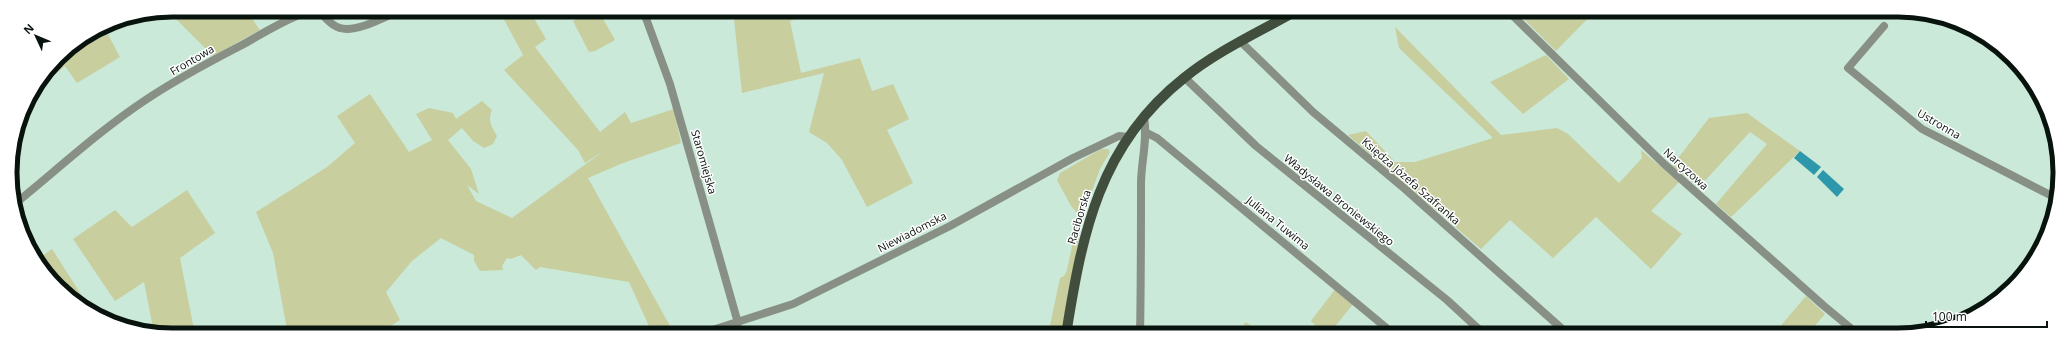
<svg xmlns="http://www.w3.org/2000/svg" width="2070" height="345" viewBox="0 0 2070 345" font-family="'Open Sans',sans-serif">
<rect width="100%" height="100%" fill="#cae9d9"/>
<!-- green -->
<g fill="#c8ce9e">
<path d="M173 10H246L260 30 213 56 168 11Z"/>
<path d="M499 10H529L546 39 535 47 600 132 625 112 631 123 674 109 681 143 623 163 588 178 675 335H653L629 282 540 267 536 270 521 255 511 259 507 258 502 266 503 270 480 271 474 261V255L441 238 412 261 386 292 400 320 376 335H288L273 253 256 212 327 167 355 143 337 116 370 94 409 152 432 140 416 114 429 108 453 113 456 119 482 101 492 110C487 121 492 127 497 136L493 144 484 148 473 141 462 128 448 140 471 169 479 194 467 185 476 201 512 218 605 150 585 163 578 150 504 70 523 55Z"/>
<path d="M591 10H598L615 40 595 51 589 52 573 21Z"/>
<path d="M733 10H826L790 21 801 73 860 58 872 91 893 84 909 119 887 130 913 183 867 207 842 160 827 143 809 132 824 73 742 93Z"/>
<path d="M1533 10H1596L1556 51 1524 19Z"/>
<path d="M104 27 120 57 77 83 65 66 35 91 58 57Z"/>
<path d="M1395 27 1501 135 1557 128 1568 134 1619 183 1642 158 1641 150 1679 182 1651 211 1682 234 1651 269 1596 217 1553 258 1510 220 1481 249 1348 135 1366 131 1395 162H1415L1493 138 1399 48Z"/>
<path d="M1546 55 1569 79 1523 114 1490 82Z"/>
<path d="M1747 113 1800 151 1731 217 1716 204 1767 144 1750 132 1699 187 1672 166 1709 118Z"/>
<path d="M1101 149H1108L1110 152 1100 169 1082 218 1071 206 1057 180 1060 173Z"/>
<path d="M187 190 215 233 180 258 195 335H162L154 333 144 282 115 301 73 239 115 210 132 227Z"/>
<path d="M1078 219 1081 224 1063 335H1048L1060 278 1064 276 1067 270Z"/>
<path d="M52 249 91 310V311L50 279 38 259Z"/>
<path d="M1336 288 1354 303 1328 335H1325L1311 321Z"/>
<path d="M1806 296 1825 314 1807 335H1773Z"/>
<path d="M1246 322 1263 335H1236Z"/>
</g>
<!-- water -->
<g fill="#2d98ac">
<path d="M1800 151 1821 167 1814 175 1794 158Z"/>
<path d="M1823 170 1844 189 1837 197 1817 177Z"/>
</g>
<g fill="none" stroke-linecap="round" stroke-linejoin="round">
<!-- street -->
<g stroke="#889086" stroke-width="8">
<path d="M643 10 670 84 738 323"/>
<path d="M1507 10 1663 163 1824 306 1859 335"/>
<path d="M1884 26 1848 68 1922 129 2056 198"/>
<path d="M1241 42 1313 112 1405 189 1569 335"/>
<path d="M1184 77 1256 146 1447 300 1485 335"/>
<path d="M1145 132 1157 138 1395 335"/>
<path d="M16 203C58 169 99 131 144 101 175 80 209 62 242 45 262 34 282 21 304 13 325 6 324 24 340 28 357 33 386 16 401 10"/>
<path d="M697 335 793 304 950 226 1073 158 1119 136 1129 137"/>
<path d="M1140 335C1141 284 1141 235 1141 184 1141 162 1148 139 1144 117"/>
</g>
<!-- primary -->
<path stroke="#414e3d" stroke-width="10" d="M1066 335C1082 234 1099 145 1184 78 1217 51 1261 31 1298 10"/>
</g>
<g text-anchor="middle" stroke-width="3" stroke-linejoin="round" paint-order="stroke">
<!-- street labels -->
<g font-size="11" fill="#09130e" stroke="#fff">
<text transform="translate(192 60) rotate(-30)" y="4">Frontowa</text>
<text transform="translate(1939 124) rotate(30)" y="4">Ustronna</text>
<text transform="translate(704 162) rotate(74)" y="4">Staromiejska</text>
<text transform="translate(1686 169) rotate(42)" y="4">Narcyzowa</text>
<text transform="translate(1411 181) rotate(41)" y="4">Księdza Józefa Szafranka</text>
<text transform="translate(1339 200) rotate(39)" y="4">Władysława Broniewskiego</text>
<text transform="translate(1079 217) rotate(-73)" y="4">Raciborska</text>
<text transform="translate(1278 223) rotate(39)" y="4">Juliana Tuwima</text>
<text transform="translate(912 232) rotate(-27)" y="4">Niewiadomska</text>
</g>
</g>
<!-- crop -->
<path d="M0 0H2070V345H0ZM172 17H1898A155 155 0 0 1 2053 172V173A155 155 0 0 1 1898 328H172A155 155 0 0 1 17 173V172A155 155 0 0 1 172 17Z" fill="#fff" fill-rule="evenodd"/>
<path fill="none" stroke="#09130e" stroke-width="5" d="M172 17H1898A155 155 0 0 1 2053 172V173A155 155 0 0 1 1898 328H172A155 155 0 0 1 17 173V172A155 155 0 0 1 172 17Z"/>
<!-- north arrow -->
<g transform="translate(36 36) rotate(314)" stroke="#ffffff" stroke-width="3" paint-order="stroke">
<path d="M0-3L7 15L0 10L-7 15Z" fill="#09130e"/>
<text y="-6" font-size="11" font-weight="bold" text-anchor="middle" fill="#09130e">N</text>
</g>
<!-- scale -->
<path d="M1926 321v6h121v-6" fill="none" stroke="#09130e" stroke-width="2"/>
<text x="1932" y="321" font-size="12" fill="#09130e" stroke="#ffffff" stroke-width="3" paint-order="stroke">100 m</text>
</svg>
